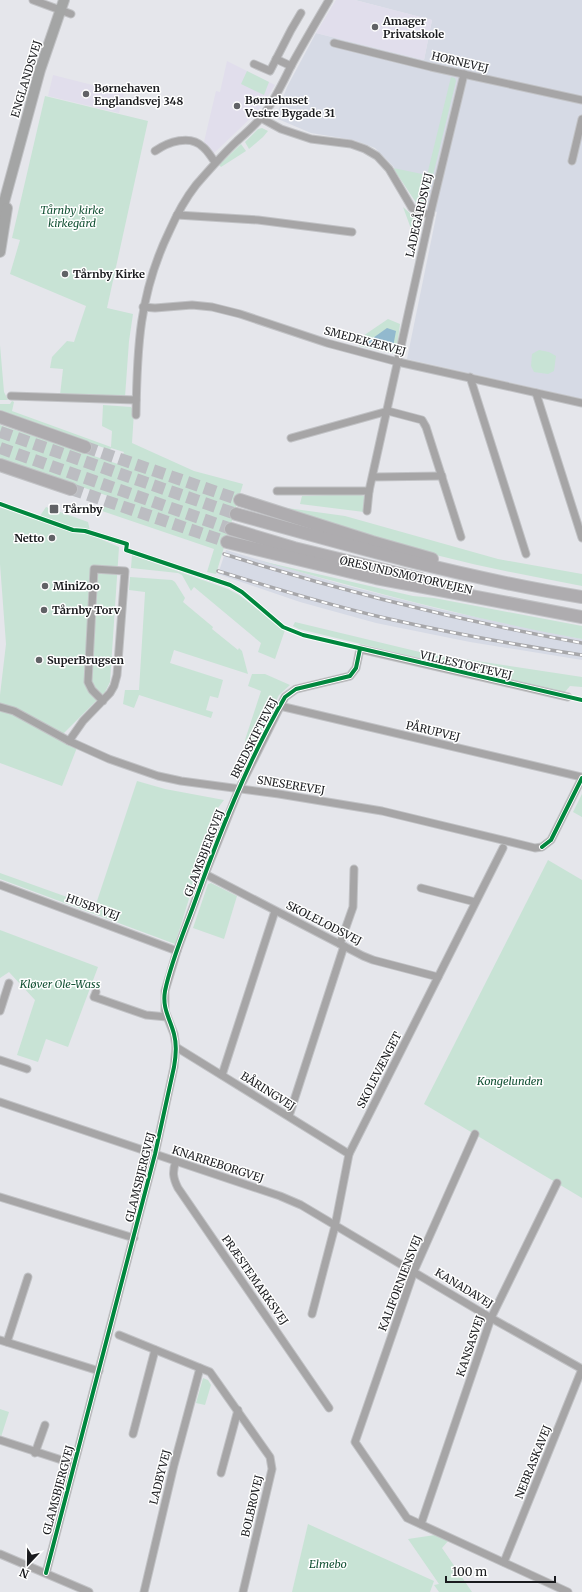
<svg xmlns="http://www.w3.org/2000/svg" width="582" height="1592" viewBox="0 0 582 1592" font-family="Merriweather,serif">
<rect width="100%" height="100%" fill="#e5e6eb"/>
<!-- built -->
<g fill="#d6dae5">
<path d="M355 0H582V399L407 359 437 212 420 206 393 166 375 148 354 140 311 133 278 119V112L287 87 316 33 424 60 432 20Z"/>
<path d="M226 550 344 585 443 610 582 639V660L470 642 376 623 300 602 218 574Z"/>
</g>
<!-- education -->
<g fill="#e1deec">
<path d="M336 0H355L432 20 424 60 316 33Z"/>
<path d="M227 61 275 85 257 112 213 154 204 142 216 91 220 92Z"/>
<path d="M53 75 124 93 119 113 48 96Z"/>
</g>
<!-- green -->
<g fill="#c8e3d5">
<path d="M247 71 269 82 264 95 241 84Z"/>
<path d="M451 77 455 78 456 81 426 204 423 205 417 204 393 168 427 175Z"/>
<path d="M45 96 148 121 107 308 133 314 129 341 125 397 60 395 63 369 50 368 52 357 67 341 74 342 86 306 10 274 20 240 12 238Z"/>
<path d="M262 128 268 131 263 137 249 149 245 142 258 129Z"/>
<path d="M241 144 246 151 221 167 219 165Z"/>
<path d="M403 207 413 216 423 220 417 245Z"/>
<path d="M388 319 400 324 396 354 359 346 360 338Z"/>
<path d="M0 345 4 392 8 400H0Z"/>
<path d="M539 350 549 352 556 356 554 371 548 374 534 372 531 366 532 354Z"/>
<path d="M12 401 14 402 12 411 111 447 112 431 102 426 103 405 131 407 134 412 132 443 194 471 243 484 216 574 207 572 214 549 102 511 108 496 0 459V425L118 464 124 452 111 448 110 450 0 411V404H10Z"/>
<path d="M358 494 364 496V512L300 504 302 496Z"/>
<path d="M0 503 40 516 46 507 88 522 91 535 119 547 110 682 105 692 64 733 63 738 78 745 62 786 0 763V695L6 644 0 564Z"/>
<path d="M280 507 345 516 498 559 582 574V586C534 577 487 568 440 556 386 542 333 524 280 507Z"/>
<path d="M132 555 228 589 239 595 285 630 275 659 258 652 261 643 194 587 191 591 182 575 178 573 131 568Z"/>
<path d="M261 561 413 596 434 598 582 626V639C473 619 367 591 261 561Z"/>
<path d="M130 577 172 580 175 582 185 598 183 602 213 627 212 629 238 650 239 648 242 651 248 674 174 650 170 663 223 680 218 698 210 696 206 710 213 712 211 718 139 695 134 708 123 704 125 690H139L145 593V592L129 590Z"/>
<path d="M295 622 424 653 582 677V687L570 686 564 693 299 629 293 626Z"/>
<path d="M252 674H265L290 685 279 695 245 764 242 762 247 747 245 740 261 691 248 686Z"/>
<path d="M137 781 165 789 224 800 214 813 193 871 197 873 175 944 0 879V873L95 907Z"/>
<path d="M582 794V817L573 812Z"/>
<path d="M548 860 582 880V1198L424 1104Z"/>
<path d="M211 883 237 896 224 939 193 928 208 884Z"/>
<path d="M0 930 98 967 68 1047 46 1039 38 1062 17 1055 35 1000 9 972 0 978Z"/>
<path d="M203 1378 208 1380 211 1385 205 1405 196 1403Z"/>
<path d="M0 1409 9 1412 1 1437 0 1434Z"/>
<path d="M308 1524 434 1581 430 1592H292Z"/>
<path d="M435 1535 448 1541 442 1548 472 1592H439L434 1585 439 1584 408 1539Z"/>
</g>
<!-- water -->
<path fill="#92b9ce" d="M387 328 396 331 393 347 390 349 366 343Z"/>
<g fill="none" stroke-linecap="round" stroke-linejoin="round">
<!-- highway-tunnel -->
<g stroke="#bcbdc2" stroke-width="12" stroke-dasharray="12 6" stroke-linecap="butt">
<path d="M0 432 236 514"/>
<path d="M85 447 240 500"/>
<path d="M0 448 231 529"/>
<path d="M71 489 227 542"/>
</g>
<defs>
<g id="street">
<path d="M33 0 71 14"/>
<path d="M334 43 431 67 582 100"/>
<path d="M276 59 291 66"/>
<path d="M254 64 270 71 291 30 301 13"/>
<path d="M261 118 281 129 311 139 351 144 365 149 377 156 389 169 412 208 420 212 430 215"/>
<path d="M155 151C168 142 190 134 203 147 208 151 211 157 215 162"/>
<path d="M572 161 582 119"/>
<path d="M177 215 258 220 352 232"/>
<path d="M143 307 155 308 192 305 212 307 240 314 327 343 398 362 582 403"/>
<path d="M470 377 526 554"/>
<path d="M536 393 582 538"/>
<path d="M11 396 136 400"/>
<path d="M136 415C137 349 139 294 169 232 176 216 185 199 196 185 209 170 222 155 237 141 245 134 254 126 261 118 274 102 282 84 291 66 303 44 316 22 329 0"/>
<path d="M291 438 388 411 422 420 426 427 461 537"/>
<path d="M373 477 442 476"/>
<path d="M277 491H369"/>
<path d="M367 511 369 491 430 215 464 74"/>
<path d="M280 706 582 777"/>
<path d="M0 707 14 711 69 741 109 759 158 776 181 781 279 794 382 811 535 848 542 847 551 840 582 778"/>
<path d="M69 741 83 721 110 693 114 686 117 675 125 571 94 569 88 682 92 690 103 701"/>
<path d="M205 874 363 956 373 960 438 977"/>
<path d="M0 885 177 951"/>
<path d="M421 888 475 902"/>
<path d="M340 944 353 907 354 869"/>
<path d="M96 992 94 997 97 998 146 1015 167 1017"/>
<path d="M0 1011 9 983"/>
<path d="M176 1047 349 1154"/>
<path d="M0 1060 27 1069"/>
<path d="M222 1075 275 911"/>
<path d="M0 1102 280 1196 301 1205 491 1318 582 1369"/>
<path d="M289 1116 344 946"/>
<path d="M475 1134 414 1271 355 1442 407 1518 568 1592"/>
<path d="M176 1161C172 1172 173 1178 178 1188L329 1408"/>
<path d="M0 1197 134 1238"/>
<path d="M312 1314 335 1226 349 1154 503 848"/>
<path d="M119 1335 210 1372 270 1457 272 1469 243 1592"/>
<path d="M0 1340 99 1371"/>
<path d="M7 1342 28 1277"/>
<path d="M133 1434 155 1350"/>
<path d="M0 1440 74 1464"/>
<path d="M35 1453 45 1425"/>
<path d="M221 1473 238 1410"/>
<path d="M421 1524 491 1318 557 1183"/>
<path d="M0 1554 89 1592"/>
<path d="M504 1562 582 1369"/>
<path d="M46 1573 155 1154 174 1067 176 1047 174 1034 165 1011V991L177 951 205 874 239 789 285 697 296 689 350 676 356 668 360 649 568 697"/>
<path d="M144 1592 174 1465 200 1368"/>
</g>
<g id="secondary">
<path d="M0 217 40 70 64 0"/>
<path d="M0 252 7 208"/>
</g>
<g id="highway">
<path d="M0 417 85 447"/>
<path d="M0 465 71 489"/>
<path d="M240 500 372 542 432 559"/>
<path d="M236 514C350 546 464 578 582 597"/>
<path d="M231 529 294 548 421 579"/>
<path d="M227 542 376 578 582 617"/>
</g>
</defs>
<!-- street casing -->
<use href="#street" stroke="#c1c2c5" stroke-width="9"/>
<!-- secondary casing -->
<use href="#secondary" stroke="#c1c2c5" stroke-width="12"/>
<!-- highway casing -->
<use href="#highway" stroke="#c1c2c5" stroke-width="14"/>
<!-- street -->
<use href="#street" stroke="#a6a5a6" stroke-width="7"/>
<!-- secondary -->
<use href="#secondary" stroke="#a4a5a5" stroke-width="10"/>
<!-- highway -->
<use href="#highway" stroke="#aeacaf" stroke-width="12"/>
<defs>
<g id="rail">
<path d="M224 554C341 591 461 621 582 643"/>
<path d="M218 571C273 588 329 605 385 618 450 633 516 645 582 655"/>
</g>
</defs>
<!-- rail casing -->
<use href="#rail" stroke="#a7a7aa" stroke-width="3.5"/>
<!-- rail -->
<use href="#rail" stroke="#fff" stroke-width="2" stroke-dasharray="6" stroke-linecap="butt"/>
<defs>
<g id="cycleway">
<path d="M0 504 73 530 85 531 127 544 126 550 230 585 242 592 283 627 303 635 582 700"/>
<path d="M542 847 551 840 582 778"/>
<path d="M46 1573 155 1154 174 1067C176 1056 177 1045 174 1034 170 1018 162 1009 165 991 171 962 183 934 193 907 218 837 247 762 285 697L296 689 350 676 356 668 360 649"/>
</g>
</defs>
<!-- cycleway casing -->
<use href="#cycleway" stroke="#fff" stroke-width="6"/>
<!-- cycleway -->
<use href="#cycleway" stroke="#00873e" stroke-width="4"/>
</g>
<!-- markers -->
<g fill="#616266" stroke="#fff" stroke-width="1.5">
<circle cx="375" cy="27" r="4"/>
<circle cx="86" cy="94" r="4"/>
<circle cx="237" cy="106" r="4"/>
<circle cx="65" cy="274" r="4"/>
<rect x="49" y="504" width="10" height="10" rx="2"/>
<circle cx="52" cy="538" r="4"/>
<circle cx="45" cy="586" r="4"/>
<circle cx="44" cy="610" r="4"/>
<circle cx="39" cy="660" r="4"/>
</g>
<g text-anchor="middle" stroke-width="3" stroke-linejoin="round" paint-order="stroke">
<!-- poi labels -->
<g font-size="11" font-weight="bold" fill="#1a1b1e" stroke="#fff" text-anchor="start">
<text x="383" y="25">Amager<tspan x="383" dy="13">Privatskole</tspan></text>
<text x="94" y="92">Børnehaven<tspan x="94" dy="13">Englandsvej 348</tspan></text>
<text x="245" y="104">Børnehuset<tspan x="245" dy="13">Vestre Bygade 31</tspan></text>
<text x="73" y="278">Tårnby Kirke</text>
<text x="63" y="513">Tårnby</text>
<text x="44" y="542" text-anchor="end">Netto</text>
<text x="53" y="590">MiniZoo</text>
<text x="52" y="614">Tårnby Torv</text>
<text x="47" y="664">SuperBrugsen</text>
</g>
<!-- street labels -->
<g font-size="11" fill="#1a1b1e" stroke="#fff">
<text transform="translate(460 62) rotate(13)" y="4">HORNEVEJ</text>
<text transform="translate(26 79) rotate(-73)" y="4">ENGLANDSVEJ</text>
<text transform="translate(419 215) rotate(-77)" y="4">LADEGÅRDSVEJ</text>
<text transform="translate(365 341) rotate(15)" y="4">SMEDEKÆRVEJ</text>
<text transform="translate(406 575) rotate(13)" y="4">ØRESUNDSMOTORVEJEN</text>
<text transform="translate(466 665) rotate(13)" y="4">VILLESTOFTEVEJ</text>
<text transform="translate(433 731) rotate(13)" y="4">PÅRUPVEJ</text>
<text transform="translate(254 738) rotate(-63)" y="4">BREDSKIFTEVEJ</text>
<text transform="translate(291 785) rotate(9)" y="4">SNESEREVEJ</text>
<text transform="translate(204 853) rotate(-69)" y="4">GLAMSBJERGVEJ</text>
<text transform="translate(93 907) rotate(20)" y="4">HUSBYVEJ</text>
<text transform="translate(324 923) rotate(27)" y="4">SKOLELODSVEJ</text>
<text transform="translate(379 1070) rotate(-63)" y="4">SKOLEVÆNGET</text>
<text transform="translate(268 1091) rotate(32)" y="4">BÅRINGVEJ</text>
<text transform="translate(218 1164) rotate(18)" y="4">KNARREBORGVEJ</text>
<text transform="translate(140 1177) rotate(-76)" y="4">GLAMSBJERGVEJ</text>
<text transform="translate(255 1280) rotate(55)" y="4">PRÆSTEMARKSVEJ</text>
<text transform="translate(400 1283) rotate(-69)" y="4">KALIFORNIENSVEJ</text>
<text transform="translate(464 1288) rotate(31)" y="4">KANADAVEJ</text>
<text transform="translate(470 1346) rotate(-71)" y="4">KANSASVEJ</text>
<text transform="translate(533 1462) rotate(-68)" y="4">NEBRASKAVEJ</text>
<text transform="translate(160 1477) rotate(-76)" y="4">LADBYVEJ</text>
<text transform="translate(58 1490) rotate(-75)" y="4">GLAMSBJERGVEJ</text>
<text transform="translate(252 1506) rotate(-77)" y="4">BOLBROVEJ</text>
</g>
<!-- park labels -->
<g font-size="11" font-style="italic" fill="#135134" stroke="#fff">
<text x="72" y="214">Tårnby kirke<tspan x="72" dy="13">kirkegård</tspan></text>
<text x="60" y="988">Kløver Ole-Wass</text>
<text x="510" y="1085">Kongelunden</text>
<text x="328" y="1568">Elmebo</text>
</g>
</g>
<!-- north arrow -->
<g transform="translate(28 1564) rotate(202)" stroke="#ffffff" stroke-width="3" paint-order="stroke">
<path d="M0-3L7 15L0 10L-7 15Z" fill="#1a1b1e"/>
<text y="-6" font-size="11" font-weight="bold" text-anchor="middle" fill="#1a1b1e">N</text>
</g>
<!-- scale -->
<path d="M446 1576v6h109v-6" fill="none" stroke="#1a1b1e" stroke-width="2"/>
<text x="452" y="1576" font-size="12" fill="#1a1b1e" stroke="#ffffff" stroke-width="3" paint-order="stroke">100 m</text>
</svg>
